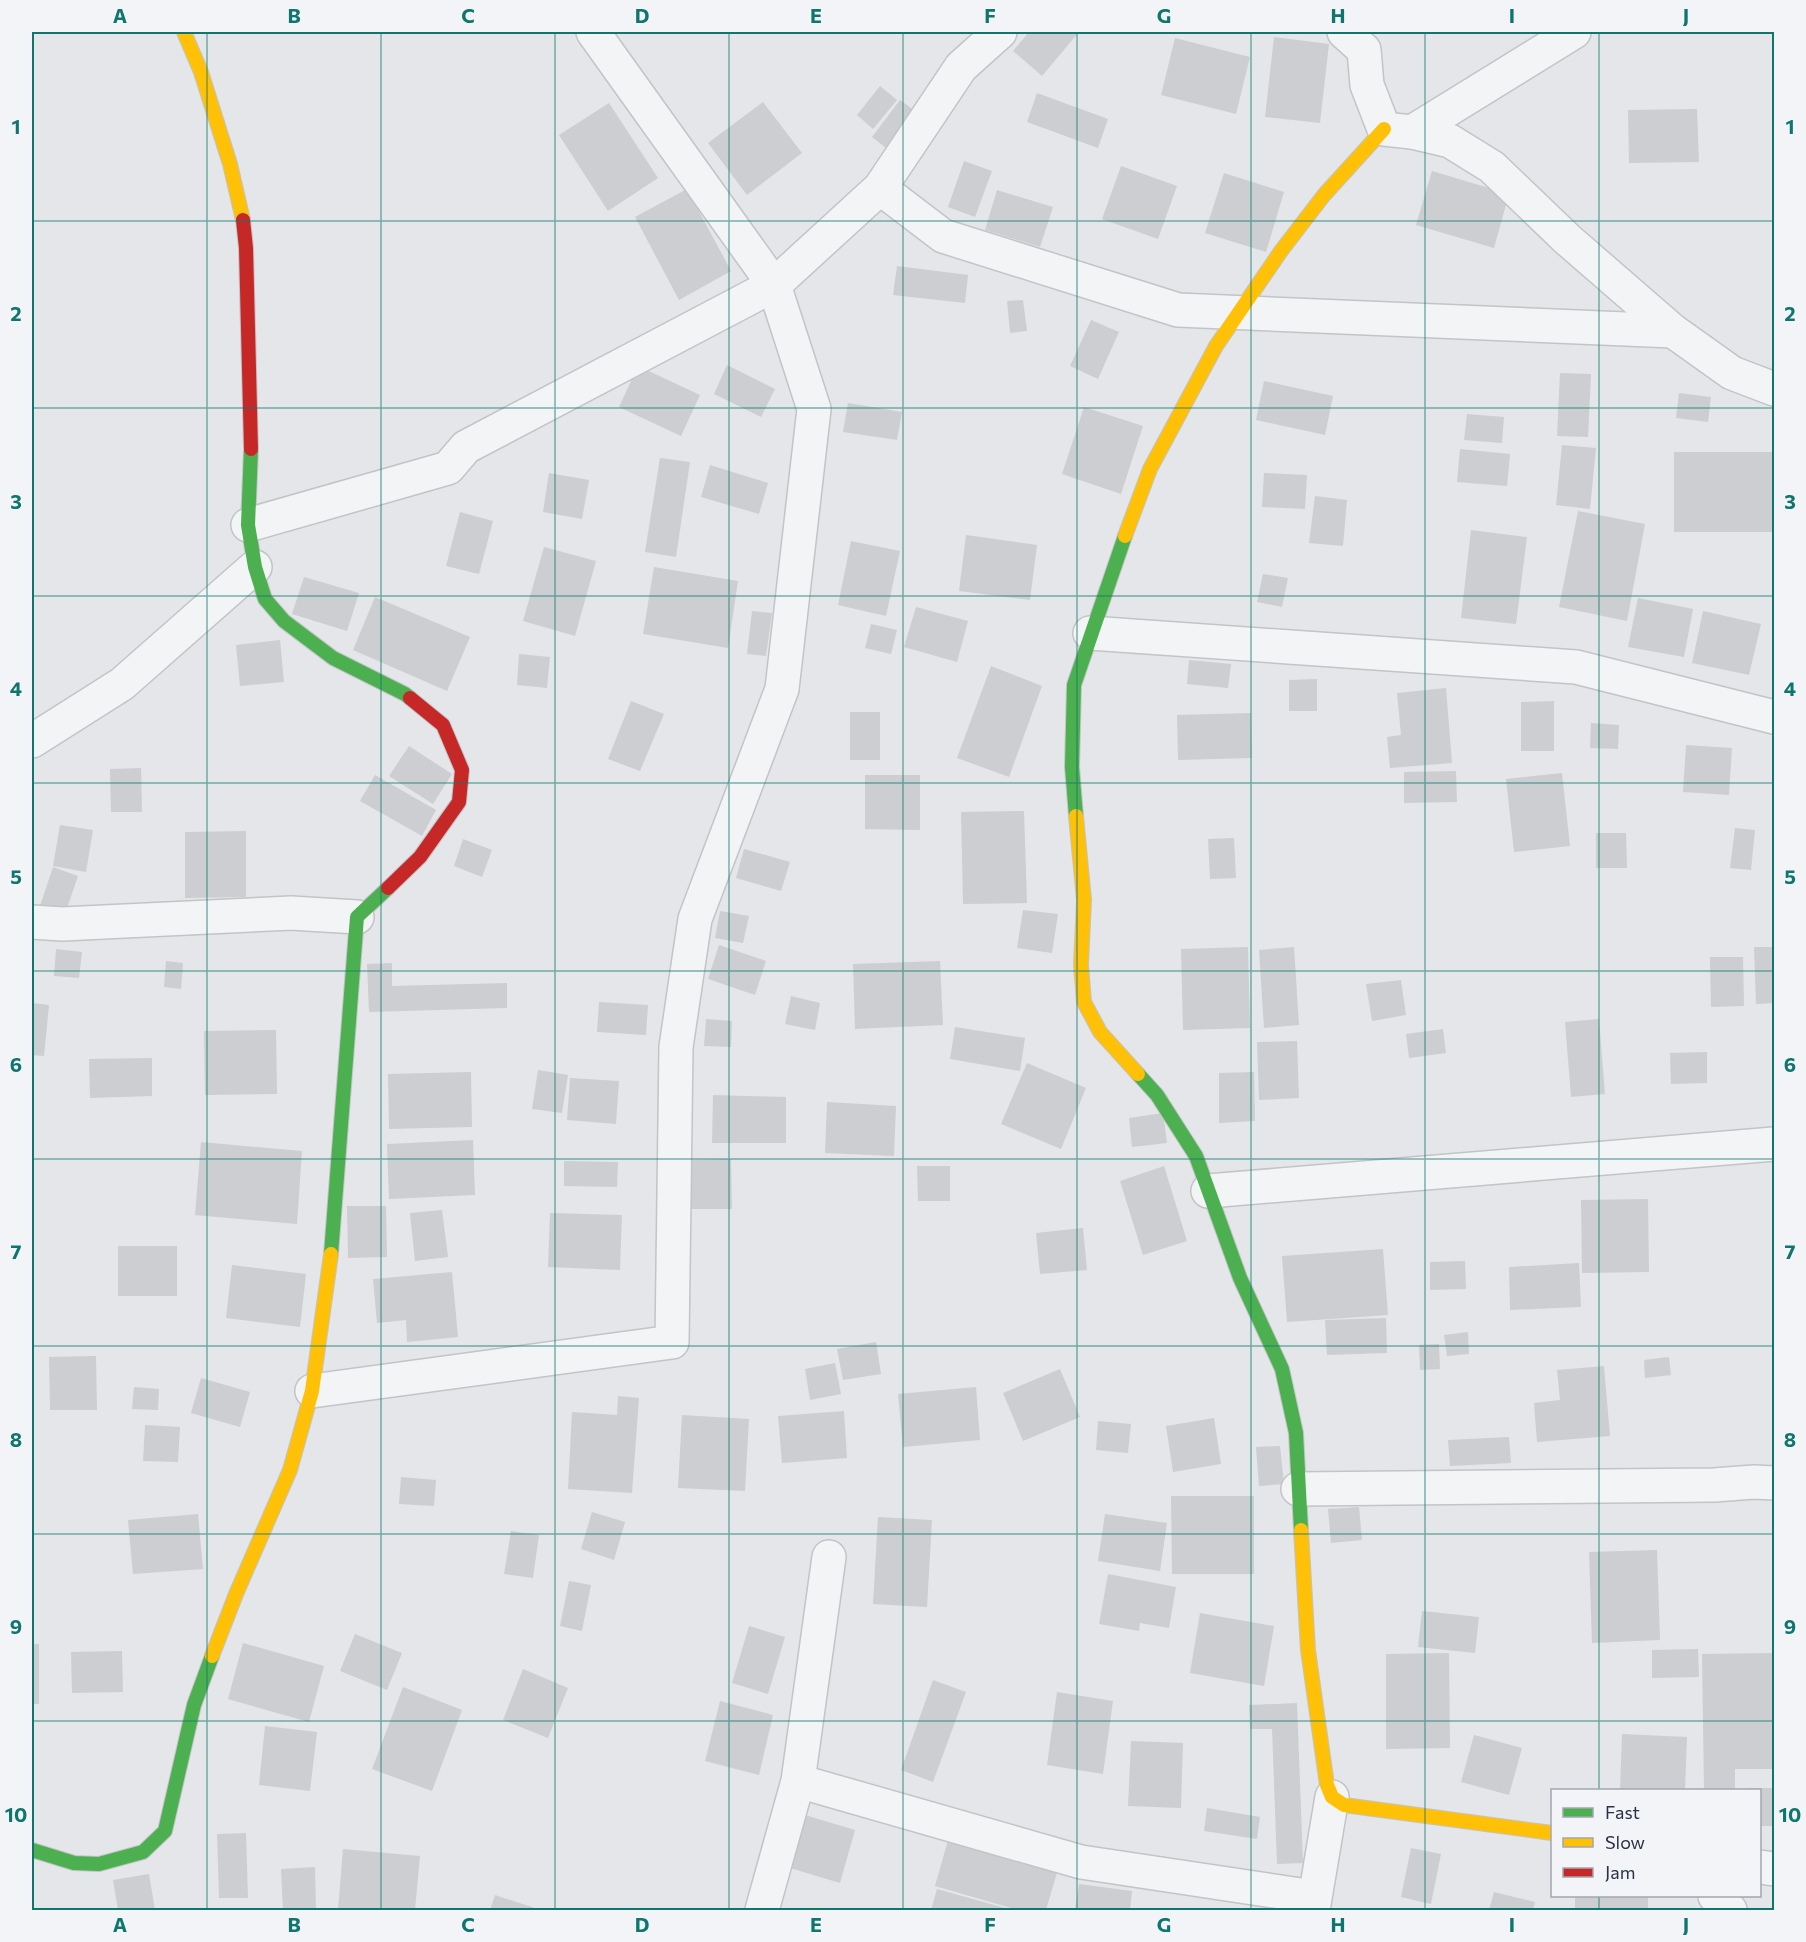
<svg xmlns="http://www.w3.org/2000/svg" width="1806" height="1942" viewBox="0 0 1806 1942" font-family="Commissioner,sans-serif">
<rect width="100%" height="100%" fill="#e4e6e9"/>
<!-- building -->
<g fill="#ccced1">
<path d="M1029 32H1079L1042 76 1013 51Z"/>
<path d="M1274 37 1329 44 1320 123 1265 117Z"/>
<path d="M1175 38 1250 57 1236 114 1161 95Z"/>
<path d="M880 86 897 100 873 129 857 115Z"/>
<path d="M1037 93 1108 119 1098 148 1027 122Z"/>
<path d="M900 100 923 117 895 155 872 137Z"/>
<path d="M763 102 802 153 747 195 708 143Z"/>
<path d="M609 103 658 178 608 211 559 135Z"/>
<path d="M1697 109 1699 162 1629 163 1628 110Z"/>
<path d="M964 161 992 171 975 217 948 207Z"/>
<path d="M1121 166 1177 186 1158 239 1102 219Z"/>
<path d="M1432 171 1509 194 1494 248 1416 225Z"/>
<path d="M1224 173 1284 192 1266 252 1205 233Z"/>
<path d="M687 189 731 271 679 300 635 217Z"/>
<path d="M997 190 1053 207 1040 247 985 230Z"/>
<path d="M897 266 968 275 965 303 893 295Z"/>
<path d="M1023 300 1027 331 1010 333 1007 301Z"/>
<path d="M1091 320 1119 332 1098 379 1070 366Z"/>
<path d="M727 365 775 389 761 417 714 394Z"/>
<path d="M638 366 700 395 681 436 619 407Z"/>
<path d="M1560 373 1591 374 1588 437 1557 436Z"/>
<path d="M1264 381 1333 396 1325 435 1256 420Z"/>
<path d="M1679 393 1711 397 1708 422 1676 418Z"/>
<path d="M848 403 902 412 897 440 843 432Z"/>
<path d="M1084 407 1143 426 1121 494 1062 474Z"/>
<path d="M1467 414 1504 417 1502 443 1464 440Z"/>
<path d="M1562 445 1596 448 1590 509 1556 505Z"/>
<path d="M1460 449 1510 454 1507 486 1457 482Z"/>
<rect x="1674" y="452" width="99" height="80"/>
<path d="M660 458 690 462 676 557 645 552Z"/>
<path d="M710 465 768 483 759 514 701 497Z"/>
<path d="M549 473 589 480 582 519 543 512Z"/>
<path d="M1264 473 1307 475 1305 509 1262 507Z"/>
<path d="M1315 496 1347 500 1343 546 1309 543Z"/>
<path d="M1578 511 1645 524 1627 621 1559 607Z"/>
<path d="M460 512 493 521 479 574 446 566Z"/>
<path d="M1471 530 1527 537 1516 624 1461 618Z"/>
<path d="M966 535 1037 545 1030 600 959 591Z"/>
<path d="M851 541 900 551 886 616 838 605Z"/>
<path d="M544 547 596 561 575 636 523 621Z"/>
<path d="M654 567 738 581 728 648 643 634Z"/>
<path d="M1263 574 1288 578 1282 607 1257 602Z"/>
<path d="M304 577 359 593 347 631 292 614Z"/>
<path d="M375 597 470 637 447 691 353 650Z"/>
<path d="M1638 598 1693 609 1684 657 1628 647Z"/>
<path d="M916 607 968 621 957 662 904 647Z"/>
<path d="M752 611 772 613 766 656 747 654Z"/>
<path d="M1703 611 1761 624 1749 675 1692 663Z"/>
<path d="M871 624 897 630 891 654 865 648Z"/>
<path d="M280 640 284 682 240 686 236 645Z"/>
<path d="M519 654 550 657 547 688 517 685Z"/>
<path d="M1189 660 1231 664 1228 688 1187 684Z"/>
<path d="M991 666 1042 686 1009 777 957 758Z"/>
<path d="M1317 679V711H1289V680Z"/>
<path d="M1446 688 1452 763 1390 768 1387 737 1401 735 1397 693Z"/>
<path d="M631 701 664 714 640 771 608 759Z"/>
<path d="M1554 701V751H1521V702Z"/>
<rect x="850" y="712" width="30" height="48"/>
<path d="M1251 713 1252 758 1178 760 1177 715Z"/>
<path d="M1591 723 1619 725 1618 749 1590 748Z"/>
<path d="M1686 745 1732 748 1729 795 1683 792Z"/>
<path d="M409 746 452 774 433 804 389 776Z"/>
<path d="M141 768 142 812H111L110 769Z"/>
<path d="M1456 771 1457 802 1404 803V772Z"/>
<path d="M1562 773 1570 846 1514 852 1506 779Z"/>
<path d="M375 775 436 810 422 836 360 801Z"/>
<path d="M865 775H920V830L865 829Z"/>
<path d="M1024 811 1027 903 963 904 961 812Z"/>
<path d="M60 825 93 830 86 872 53 866Z"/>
<path d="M1735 828 1755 830 1751 870 1730 868Z"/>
<path d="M246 831V897L185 898V832Z"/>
<path d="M1596 833H1626L1627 868H1596Z"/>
<path d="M1234 838 1236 878 1210 879 1208 839Z"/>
<path d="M463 839 492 850 482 877 454 866Z"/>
<path d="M744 849 790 862 781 891 736 878Z"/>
<path d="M53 867 78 876 64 917 39 909Z"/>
<path d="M1023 910 1058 914 1052 953 1017 948Z"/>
<path d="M720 911 749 916 743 943 715 938Z"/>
<path d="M719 945 766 961 755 995 708 979Z"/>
<path d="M1248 947 1250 1028 1183 1030 1181 949Z"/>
<path d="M1294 947 1299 1025 1264 1028 1259 950Z"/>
<path d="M1754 947H1774V1003L1756 1004Z"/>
<path d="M56 949 82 952 79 978 54 976Z"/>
<path d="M1710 957H1743L1744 1006 1711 1007Z"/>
<path d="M166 961 183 963 181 989 164 987Z"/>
<path d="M940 961 943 1025 855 1029 853 964Z"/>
<path d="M392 963V986L507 983V1008L369 1012 367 964Z"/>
<path d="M1401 980 1406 1015 1372 1021 1366 984Z"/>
<path d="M791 996 820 1003 815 1030 785 1024Z"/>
<path d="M599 1002 648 1005 646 1035 597 1032Z"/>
<path d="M32 1003 49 1005 44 1056 32 1055Z"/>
<path d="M706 1019 732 1021 731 1047 704 1046Z"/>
<path d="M1599 1019 1605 1094 1571 1097 1565 1022Z"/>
<path d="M955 1027 1025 1038 1020 1071 950 1059Z"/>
<path d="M1443 1029 1446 1053 1409 1058 1406 1034Z"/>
<path d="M276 1030 277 1094 205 1095 204 1031Z"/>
<path d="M1297 1041 1299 1098 1259 1100 1257 1042Z"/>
<path d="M1707 1052V1083L1671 1084 1670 1053Z"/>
<path d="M152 1058V1096L90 1098 89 1059Z"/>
<path d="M1027 1063 1086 1088 1061 1149 1001 1124Z"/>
<path d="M538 1070 568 1075 562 1113 532 1109Z"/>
<path d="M471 1072 472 1127 389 1129 388 1074Z"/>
<path d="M1254 1072 1255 1121 1219 1123V1073Z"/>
<path d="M570 1078 619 1081 616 1124 567 1120Z"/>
<path d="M713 1095 786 1097V1143H712Z"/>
<path d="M827 1102 896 1106 894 1156 825 1153Z"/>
<path d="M1163 1113 1167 1143 1132 1147 1129 1118Z"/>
<path d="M473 1140 475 1195 389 1199 387 1144Z"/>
<path d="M201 1142 302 1151 297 1224 195 1215Z"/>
<path d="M731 1159 732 1209H691V1160Z"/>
<path d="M564 1161 618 1162 617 1187 564 1186Z"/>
<path d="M917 1166H950V1201H918Z"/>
<path d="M1164 1166 1187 1241 1143 1255 1120 1181Z"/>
<path d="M1648 1199 1649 1272 1582 1273 1581 1200Z"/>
<path d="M347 1206H386L387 1257 348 1258Z"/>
<path d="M442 1210 448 1257 415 1261 410 1213Z"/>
<path d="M550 1213 622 1215 620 1270 548 1267Z"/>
<path d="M1083 1228 1087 1270 1040 1274 1036 1233Z"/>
<rect x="118" y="1246" width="59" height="50"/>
<path d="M1383 1249 1388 1315 1287 1322 1282 1256Z"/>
<path d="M1465 1261 1466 1289 1430 1290V1262Z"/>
<path d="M1579 1263 1581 1307 1510 1310 1509 1267Z"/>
<path d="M232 1265 306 1274 300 1327 226 1318Z"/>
<path d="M452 1272 458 1337 407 1342 406 1320 377 1323 373 1279Z"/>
<path d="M1386 1318 1387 1353 1327 1355 1325 1320Z"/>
<path d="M1468 1332 1469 1354 1447 1356 1444 1335Z"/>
<path d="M876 1342 881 1374 843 1380 837 1349Z"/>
<path d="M1439 1344 1440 1369 1420 1370 1419 1345Z"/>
<path d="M96 1356 97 1410H50L49 1357Z"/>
<path d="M1669 1357 1671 1375 1645 1378 1644 1360Z"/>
<path d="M835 1363 841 1394 810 1400 805 1369Z"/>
<path d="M1604 1366 1610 1436 1537 1442 1534 1403 1560 1400 1557 1370Z"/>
<path d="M1060 1369 1080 1417 1023 1441 1003 1393Z"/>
<path d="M201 1378 250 1392 240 1427 191 1413Z"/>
<path d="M134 1387 159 1389 158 1410 132 1409Z"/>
<path d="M976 1387 980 1440 903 1447 898 1394Z"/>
<path d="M618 1396 639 1398 632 1493 568 1489 572 1412 617 1415Z"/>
<path d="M844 1411 847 1458 782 1463 778 1416Z"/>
<path d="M682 1415 749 1419 745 1491 678 1488Z"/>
<path d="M1214 1418 1221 1464 1173 1472 1166 1426Z"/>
<path d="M1098 1421 1131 1424 1128 1453 1096 1450Z"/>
<path d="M145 1425 180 1427 178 1462 143 1461Z"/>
<path d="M1509 1437 1511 1463 1450 1466 1448 1440Z"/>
<path d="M1280 1446 1284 1484 1259 1486 1256 1447Z"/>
<path d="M401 1477 436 1480 434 1506 399 1504Z"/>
<path d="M1171 1496H1254V1574H1172Z"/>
<path d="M1359 1507 1362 1540 1331 1543 1328 1509Z"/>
<path d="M592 1512 625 1522 614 1560 581 1549Z"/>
<path d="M198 1514 203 1569 133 1574 128 1520Z"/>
<path d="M1105 1514 1167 1523 1160 1571 1098 1561Z"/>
<path d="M878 1517 932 1520 927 1607 873 1604Z"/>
<path d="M511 1531 539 1535 533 1578 504 1574Z"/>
<path d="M1657 1550 1660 1640 1592 1643 1589 1552Z"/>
<path d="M1108 1574 1176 1587 1169 1628 1140 1623 1139 1631 1099 1624Z"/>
<path d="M569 1581 591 1585 582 1631 560 1626Z"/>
<path d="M1422 1611 1479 1617 1475 1653 1418 1647Z"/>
<path d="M1200 1613 1274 1626 1264 1686 1190 1673Z"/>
<path d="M749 1626 785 1637 768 1694 732 1683Z"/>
<path d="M355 1634 402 1653 387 1690 340 1671Z"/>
<path d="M243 1643 324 1666 309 1722 228 1699Z"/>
<rect x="32" y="1644" width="7" height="60"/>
<path d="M1698 1649 1699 1677 1652 1678V1650Z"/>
<path d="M122 1651 123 1692 72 1693 71 1652Z"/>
<path d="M1449 1653 1450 1748 1386 1749V1654Z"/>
<path d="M1774 1653V1769H1735V1790H1704L1702 1654Z"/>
<path d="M523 1669 568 1688 548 1738 503 1720Z"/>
<path d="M933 1680 966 1692 933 1782 901 1770Z"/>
<path d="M403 1687 462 1710 432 1791 372 1769Z"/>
<path d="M1057 1692 1113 1701 1103 1774 1047 1765Z"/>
<path d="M720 1701 773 1715 759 1775 705 1761Z"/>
<path d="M1297 1703 1303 1863 1277 1864 1272 1729H1250L1249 1705Z"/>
<path d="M265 1726 317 1732 310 1791 259 1785Z"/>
<path d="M1622 1734 1687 1737 1685 1790H1620Z"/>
<path d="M1474 1735 1522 1748 1509 1795 1461 1782Z"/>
<path d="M1131 1741 1183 1743 1181 1808 1128 1806Z"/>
<path d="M1746 1788H1774V1826H1760V1790H1746Z"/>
<path d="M1207 1808 1260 1817 1257 1839 1204 1831Z"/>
<path d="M805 1815 855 1830 840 1883 790 1868Z"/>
<path d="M246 1833 248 1898H219L217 1834Z"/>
<path d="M950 1833 1059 1866 1046 1910H1018L935 1886Z"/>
<path d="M1411 1848 1441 1854 1431 1904 1401 1897Z"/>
<path d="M343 1849 420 1856 415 1910H338Z"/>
<path d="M315 1867 316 1910H283L281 1869Z"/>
<path d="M149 1874 155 1910H118L113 1880Z"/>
<path d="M1079 1884 1132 1891 1130 1910H1075Z"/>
<path d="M937 1889 1012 1910H931Z"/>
<path d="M1494 1892 1535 1902 1533 1910H1489Z"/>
<path d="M495 1895 541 1910H490Z"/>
<rect x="1575" y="1896" width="73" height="14"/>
</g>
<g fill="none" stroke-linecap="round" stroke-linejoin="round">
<defs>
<g id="street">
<path d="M1344 32 1364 50 1367 85 1384 129 1412 132 1450 141 1492 167 1567 239 1673 331 1732 373 1774 389"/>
<path d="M1412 132 1574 32"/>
<path d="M880 188 961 67 1000 32"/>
<path d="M248 525 448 468 466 447 774 285 880 188 943 236 1178 310 1673 331"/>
<path d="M1090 633 1576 667 1774 717"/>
<path d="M32 741 122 684 255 567"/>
<path d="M32 922 62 924 291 913 357 917"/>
<path d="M1208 1191 1774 1144"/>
<path d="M312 1391 672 1342 676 1047 695 919 782 689 814 409 774 285 593 32"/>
<path d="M1298 1489 1714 1485 1754 1482 1774 1483"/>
<path d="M798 1781 1081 1862 1314 1897"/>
<path d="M1760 1867 1774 1869"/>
<path d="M1715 1896 1730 1910"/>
<path d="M762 1910 798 1781 829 1557"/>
<path d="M1313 1910 1332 1797"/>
</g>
<g id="fast">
<path d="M251 449 248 525 255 567 265 599 284 621 333 658 405 694 410 698"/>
<path d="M1076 816 1072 767 1074 685 1125 536"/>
<path d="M1138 1074 1157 1095 1196 1156 1240 1278 1282 1369 1296 1433 1301 1530"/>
<path d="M331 1254 357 917 388 888"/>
<path d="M32 1850 74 1863 99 1864 143 1852 165 1831 194 1705 212 1656"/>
</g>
<g id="slow">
<path d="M184 32 201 72 230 164 243 220"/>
<path d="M1125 536 1150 469 1216 346 1281 251 1324 195 1384 129"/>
<path d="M1076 816 1084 900 1081 965 1084 1002 1100 1032 1138 1074"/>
<path d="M1301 1530 1308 1650 1327 1785 1332 1797 1344 1805 1552 1833"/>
<path d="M212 1656 236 1594 290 1470 312 1391 331 1254"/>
</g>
<g id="jam">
<path d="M243 220 246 248 251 449"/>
<path d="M388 888 420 857 459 802 462 770 443 725 410 698"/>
</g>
</defs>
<!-- street casing -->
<use href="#street" stroke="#c2c4c7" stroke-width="36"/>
<!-- fast casing -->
<use href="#fast" stroke="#c2c4c7" stroke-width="16"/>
<!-- slow casing -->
<use href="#slow" stroke="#c2c4c7" stroke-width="16"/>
<!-- jam casing -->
<use href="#jam" stroke="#c2c4c7" stroke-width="16"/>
<!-- street -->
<use href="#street" stroke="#f3f4f6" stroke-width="33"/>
<!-- fast -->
<use href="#fast" stroke="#4caf50" stroke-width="14"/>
<!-- slow -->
<use href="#slow" stroke="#ffc107" stroke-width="14"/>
<!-- jam -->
<use href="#jam" stroke="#c62828" stroke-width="14"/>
</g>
<!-- grid -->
<path fill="none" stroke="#0f766e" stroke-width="1.5" stroke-opacity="0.55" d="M207 32V1910M381 32V1910M555 32V1910M729 32V1910M903 32V1910M1077 32V1910M1251 32V1910M1425 32V1910M1599 32V1790M32 221H1774M32 408H1774M32 596H1774M32 783H1774M32 971H1774M32 1159H1774M32 1346H1774M32 1534H1774M32 1721H1774M1599 1896V1910"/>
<!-- border -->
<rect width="1806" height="1942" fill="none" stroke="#f2f4f8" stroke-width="66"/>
<!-- legend -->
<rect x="1551" y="1789" width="210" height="108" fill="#f2f4f8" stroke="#a2a6b0" stroke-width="1.5"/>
<rect x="1563" y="1808" width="30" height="9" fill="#4caf50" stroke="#a2a6b0" stroke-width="1.5"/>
<text x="1605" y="1819" font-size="18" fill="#2a3143">Fast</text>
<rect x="1563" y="1838" width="30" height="9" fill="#ffc107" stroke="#a2a6b0" stroke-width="1.5"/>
<text x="1605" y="1849" font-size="18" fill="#2a3143">Slow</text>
<rect x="1563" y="1868" width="30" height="9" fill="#c62828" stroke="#a2a6b0" stroke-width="1.5"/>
<text x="1605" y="1879" font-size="18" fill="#2a3143">Jam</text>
<rect x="33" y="33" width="1740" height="1876" fill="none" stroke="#0f766e" stroke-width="2"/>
<g font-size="20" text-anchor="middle" font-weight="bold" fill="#0f766e">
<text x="120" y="23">A</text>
<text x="294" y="23">B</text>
<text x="468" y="23">C</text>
<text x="642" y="23">D</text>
<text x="816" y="23">E</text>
<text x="990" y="23">F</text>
<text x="1164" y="23">G</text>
<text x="1338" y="23">H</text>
<text x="1512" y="23">I</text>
<text x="1686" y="23">J</text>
<text x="16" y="134">1</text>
<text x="1790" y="134">1</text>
<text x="16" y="321">2</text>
<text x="1790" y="321">2</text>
<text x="16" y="509">3</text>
<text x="1790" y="509">3</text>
<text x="16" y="696">4</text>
<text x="1790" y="696">4</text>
<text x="16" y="884">5</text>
<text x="1790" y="884">5</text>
<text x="16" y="1072">6</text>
<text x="1790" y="1072">6</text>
<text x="16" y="1259">7</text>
<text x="1790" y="1259">7</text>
<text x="16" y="1447">8</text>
<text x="1790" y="1447">8</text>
<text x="16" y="1634">9</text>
<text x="1790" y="1634">9</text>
<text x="16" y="1822">10</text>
<text x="1790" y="1822">10</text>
<text x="120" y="1932">A</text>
<text x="294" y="1932">B</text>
<text x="468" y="1932">C</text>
<text x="642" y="1932">D</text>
<text x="816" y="1932">E</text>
<text x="990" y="1932">F</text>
<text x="1164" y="1932">G</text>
<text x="1338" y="1932">H</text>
<text x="1512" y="1932">I</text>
<text x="1686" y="1932">J</text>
</g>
</svg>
